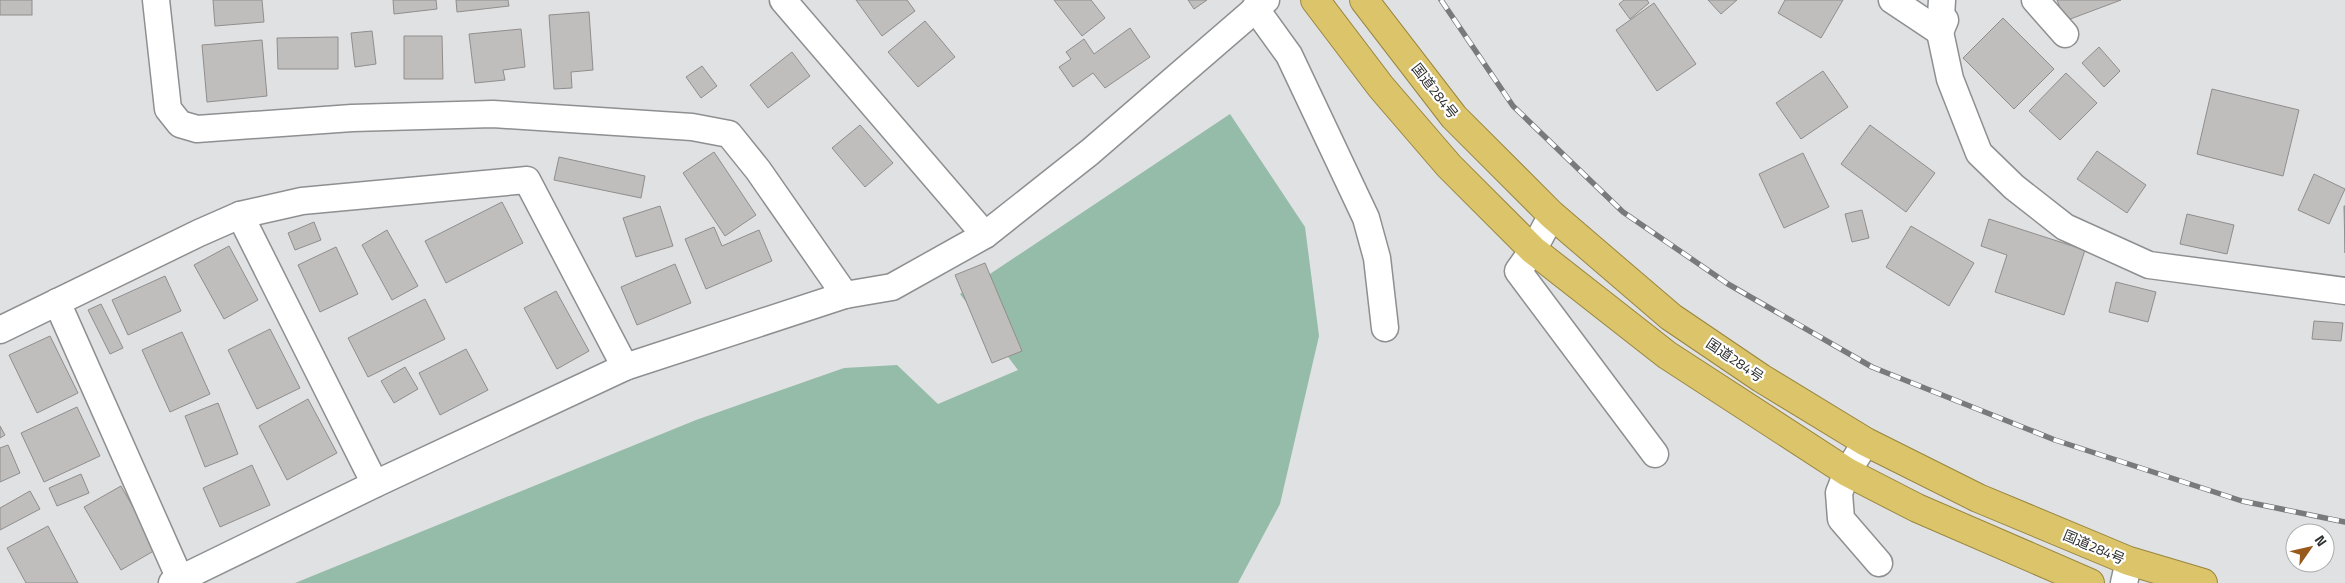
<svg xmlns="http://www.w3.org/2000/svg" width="2345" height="583" viewBox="0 0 2345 583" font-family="'Titillium Web','Noto Sans JP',sans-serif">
<rect width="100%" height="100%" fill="#e0e1e3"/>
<!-- forest -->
<path fill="#95bba9" d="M1230 114 1305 227 1319 336 1280 504 1238 583H295L696 420 844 368 897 365 938 404 1018 370 960 294Z"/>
<!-- building -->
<g fill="#c0bebd" stroke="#908e8d">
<rect x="0" y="0" width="32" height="15"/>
<path d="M213 0H262L264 22 215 26Z"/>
<path d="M393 0H436L437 9 394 14Z"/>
<path d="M456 0H508L509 6 457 12Z"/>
<path d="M856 0H907L915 11 882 36Z"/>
<path d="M1054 0H1091L1105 18 1082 36Z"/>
<path d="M1188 0H1207L1194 9Z"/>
<path d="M1624 0H1647L1649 3 1630 19 1619 4Z"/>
<path d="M1708 0H1737L1721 14Z"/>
<path d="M1785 0H1843L1821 38 1778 13Z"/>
<path d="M2057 0H2121L2065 21Z"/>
<path d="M1654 3 1696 64 1657 91 1616 30Z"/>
<path d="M589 12 593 70 571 72 572 88 554 89 549 15Z"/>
<path d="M2003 18 2054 69 2014 109 1963 58Z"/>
<path d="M925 21 955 57 918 87 888 52Z"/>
<path d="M1130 28 1150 57 1105 88 1093 73 1073 87 1059 67 1071 59 1066 52 1084 39 1094 54Z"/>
<path d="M521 29 525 67 503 70 505 80 475 83 469 34Z"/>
<path d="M372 31 376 64 355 67 351 33Z"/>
<path d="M404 36H442L443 79H404Z"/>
<path d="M338 37V69H278L277 38Z"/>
<path d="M262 40 267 96 207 102 202 45Z"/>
<path d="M2099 47 2120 71 2104 87 2082 63Z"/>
<path d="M792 52 810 76 768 108 750 85Z"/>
<path d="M702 66 717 86 701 98 686 77Z"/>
<path d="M1823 71 1848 107 1801 139 1776 103Z"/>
<path d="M2066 73 2097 103 2060 140 2029 111Z"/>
<path d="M2212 89 2299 110 2283 176 2197 154Z"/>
<path d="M860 125 893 163 865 187 832 148Z"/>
<path d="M1870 125 1935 173 1906 212 1841 164Z"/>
<path d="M2097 151 2146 185 2127 213 2077 179Z"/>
<path d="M714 152 756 215 725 236 683 173Z"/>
<path d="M1803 153 1829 207 1784 228 1759 174Z"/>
<path d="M559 157 645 176 641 198 554 180Z"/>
<path d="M2314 174 2345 189 2329 224 2298 210Z"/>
<path d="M502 202 523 243 446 283 425 241Z"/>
<path d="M660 206 673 246 636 257 623 218Z"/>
<path d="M2344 206H2345V253Z"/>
<path d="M1862 210 1869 238 1852 242 1845 214Z"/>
<path d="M2187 214 2234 225 2227 254 2180 244Z"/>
<path d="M1989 219 2085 250 2064 315 1995 292 2007 255 1981 246Z"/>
<path d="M314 222 321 240 295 250 288 233Z"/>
<path d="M1911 226 1974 263 1949 306 1886 267Z"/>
<path d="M714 227 722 246 759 230 772 261 706 289 685 239Z"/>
<path d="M387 230 418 286 392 300 362 245Z"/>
<path d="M229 246 258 300 224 319 194 265Z"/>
<path d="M336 247 358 294 320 312 298 265Z"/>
<path d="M985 263 1022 351 992 363 955 275Z"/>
<path d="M675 264 691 303 637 325 621 287Z"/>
<path d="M165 276 181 311 128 335 112 300Z"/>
<path d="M2116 282 2156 292 2148 322 2109 312Z"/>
<path d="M556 291 589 351 557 369 524 308Z"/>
<path d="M425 299 445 339 368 377 348 338Z"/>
<path d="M101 304 123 348 110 354 88 310Z"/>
<path d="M2314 321 2343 323 2341 341 2312 339Z"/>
<path d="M270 329 300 388 257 409 228 350Z"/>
<path d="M182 332 210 394 170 412 142 350Z"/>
<path d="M50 336 78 393 37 413 9 355Z"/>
<path d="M466 349 488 390 440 415 419 373Z"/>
<path d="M405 367 418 389 394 403 381 381Z"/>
<path d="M308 399 337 453 287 480 259 426Z"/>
<path d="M218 403 238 454 205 467 185 416Z"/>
<path d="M77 407 100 456 44 482 21 433Z"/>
<path d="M0 426 5 435 0 438Z"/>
<path d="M8 445 20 473 0 482V448Z"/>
<path d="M252 465 270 505 220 527 203 488Z"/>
<path d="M81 474 89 493 57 506 49 488Z"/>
<path d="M121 486 157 549 121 570 84 507Z"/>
<path d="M30 491 40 509 0 530V508Z"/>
<path d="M48 526 78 583H26L7 548Z"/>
</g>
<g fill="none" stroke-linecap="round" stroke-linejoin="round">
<defs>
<g id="minor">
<path d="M156 0 168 109 180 124 197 129 352 118 493 114 692 127 729 134 758 170 845 295"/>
<path d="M783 0 985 235"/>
<path d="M1892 0 1940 32 1945 20"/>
<path d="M1942 0 1940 32 1950 79 1979 153 2014 187 2065 227 2149 265 2345 291"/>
<path d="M2035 0 2065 34"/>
<path d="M1255 8 1289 55 1366 218 1377 258 1385 328"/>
<path d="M240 215 375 484"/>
<path d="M1552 215 1533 250 1518 271 1655 454"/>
<path d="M57 302 180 579"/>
<path d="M0 330 199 233 240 215 302 201 527 180 625 367"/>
<path d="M1866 442 1847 472 1839 493 1841 519 1879 563"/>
<path d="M172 583 375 484 625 367 845 295 892 287 985 235 1090 152 1266 0"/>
<path d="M2124 583 2129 561"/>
</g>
<g id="trunk">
<path d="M1315 0 1381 87 1449 166 1533 250 1667 355 1847 472 1917 508 2090 583"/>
<path d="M1364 0 1454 117 1552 215 1671 317 1761 378 1866 442 1978 498 2129 561 2203 583"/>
</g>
</defs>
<!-- minor casing -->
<use href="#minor" stroke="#8e8f91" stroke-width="29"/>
<!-- trunk casing -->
<use href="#trunk" stroke="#99863e" stroke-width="30"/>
<!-- minor -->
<use href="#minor" stroke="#fff" stroke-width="26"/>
<!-- trunk -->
<use href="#trunk" stroke="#dcc46b" stroke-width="28"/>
<defs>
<path id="rail" d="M1441 0 1513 106 1623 212 1728 284 1872 367 2055 440 2242 501 2345 522"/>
</defs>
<!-- rail casing -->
<use href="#rail" stroke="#797a7b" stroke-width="5.5"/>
<!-- rail -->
<use href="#rail" stroke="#fff" stroke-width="4" stroke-dasharray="11" stroke-linecap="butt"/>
</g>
<g text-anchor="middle" stroke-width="4.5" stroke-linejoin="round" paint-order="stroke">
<!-- street labels -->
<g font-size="14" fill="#2e2f2f" stroke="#fff">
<text transform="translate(1435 91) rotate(52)" y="5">国道284号</text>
<text transform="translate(1735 360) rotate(34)" y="5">国道284号</text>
<text transform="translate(2094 547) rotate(23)" y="5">国道284号</text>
</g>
</g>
<!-- north arrow -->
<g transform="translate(2310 548) rotate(56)"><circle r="24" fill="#ffffff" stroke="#abacac"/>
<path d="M0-4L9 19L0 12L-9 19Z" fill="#975a1c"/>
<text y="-8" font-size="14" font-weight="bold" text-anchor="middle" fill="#2e2f2f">N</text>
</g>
</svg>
